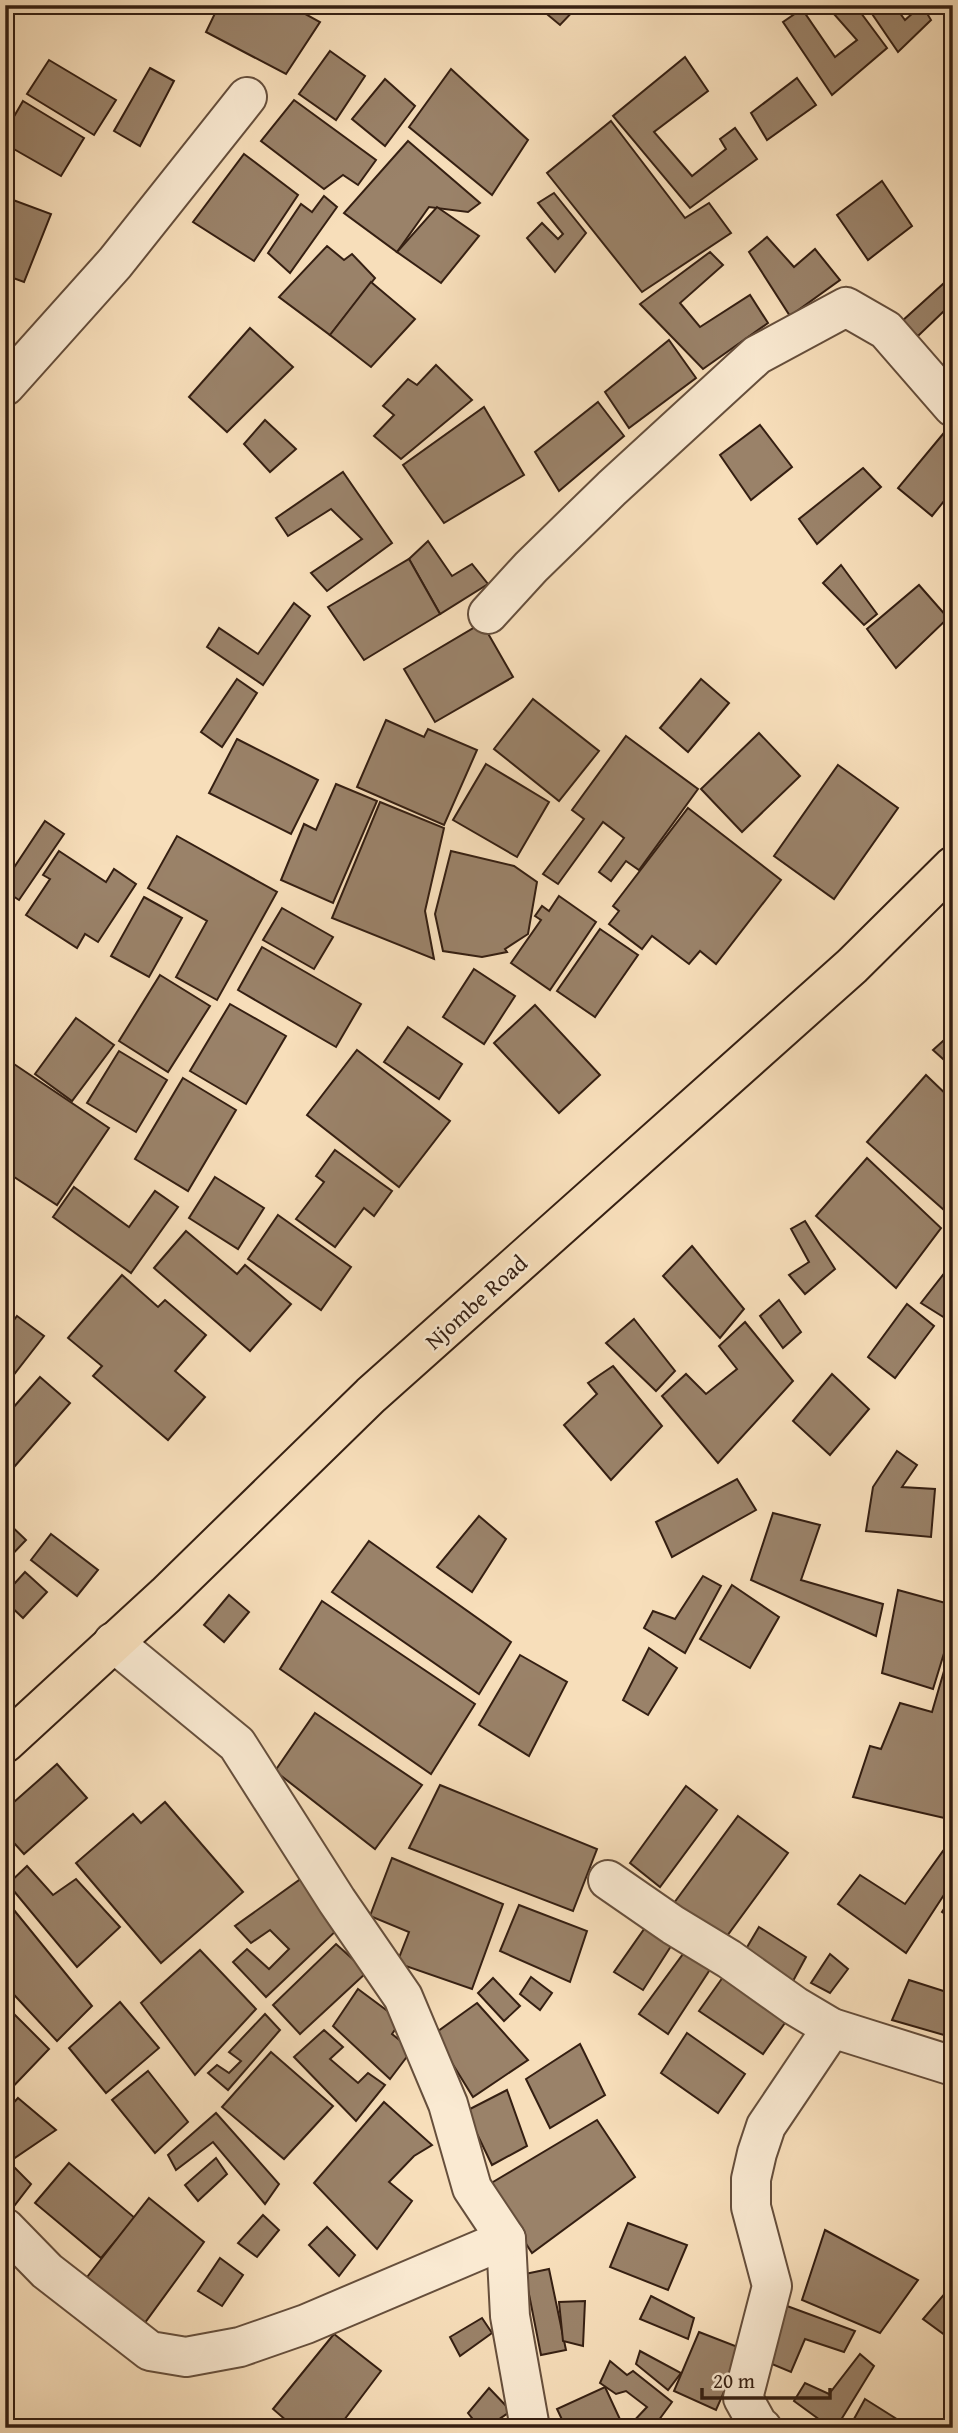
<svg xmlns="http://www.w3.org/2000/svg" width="958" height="2433" viewBox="0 0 958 2433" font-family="'Gentium Book Plus',serif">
<rect width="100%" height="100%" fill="#f7deba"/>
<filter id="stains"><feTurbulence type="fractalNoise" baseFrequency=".00286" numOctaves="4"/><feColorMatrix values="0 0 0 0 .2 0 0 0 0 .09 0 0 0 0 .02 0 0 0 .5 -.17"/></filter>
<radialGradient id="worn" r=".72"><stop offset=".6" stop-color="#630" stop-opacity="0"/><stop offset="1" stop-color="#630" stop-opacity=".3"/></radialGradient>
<!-- building -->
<g fill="#9a8269" stroke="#351f12" stroke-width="2">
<path d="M219 5H289L320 22 286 74 206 32Z"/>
<path d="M536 5H579L560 25Z"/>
<path d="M826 5H855L887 48 832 95 783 22 802 9 835 57 857 40Z"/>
<path d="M866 5H894L905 20 922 5 931 20 898 52Z"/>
<path d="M330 51 365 76 336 120 299 94Z"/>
<path d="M685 57 708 91 654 132 692 176 726 149 720 139 735 128 757 159 690 208 613 116Z"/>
<path d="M49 60 116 100 94 135 27 94Z"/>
<path d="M150 68 174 81 140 146 114 131Z"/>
<path d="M451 69 528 140 492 195 409 127Z"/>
<path d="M797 78 816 105 767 140 751 113Z"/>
<path d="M385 79 415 106 385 146 352 119Z"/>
<path d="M294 100 376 160 358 185 343 175 324 189 261 141Z"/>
<path d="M23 101 84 138 61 176 5 144V132Z"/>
<path d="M611 121 685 218 709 203 731 233 642 292 547 173Z"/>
<path d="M408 141 480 203 468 212 429 207 397 252 344 213Z"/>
<path d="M244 154 298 195 254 261 193 222Z"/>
<path d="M882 181 912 226 868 260 837 215Z"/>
<path d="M554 193 586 233 555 272 527 238 542 223 558 239 563 234 538 203Z"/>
<path d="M324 196 337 207 290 273 268 253 301 204 312 212Z"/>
<path d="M5 197 51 214 24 282 5 275V239L12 223 5 220Z"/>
<path d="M437 207 479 236 441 283 397 252Z"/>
<path d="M767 237 794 267 815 249 840 280 790 316 749 252Z"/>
<path d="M327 246 344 260 352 254 375 278 330 335 279 297Z"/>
<path d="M710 252 723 265 680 303 700 327 750 295 768 323 703 369 640 304Z"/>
<path d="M371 282 415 319 371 367 330 335Z"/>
<path d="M943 284 953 295V322L944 311 918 336 901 322Z"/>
<path d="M250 328 293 367 227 432 189 397Z"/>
<path d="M669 340 696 378 629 428 605 392Z"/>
<path d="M436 365 472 400 401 459 374 436 394 415 383 406 408 379 417 385Z"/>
<path d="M598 402 624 436 559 491 535 452Z"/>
<path d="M484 407 524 475 444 523 403 465Z"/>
<path d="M265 420 296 449 270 472 244 444Z"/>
<path d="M760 425 792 467 751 500 720 455Z"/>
<path d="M948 428 953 432V490L932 516 898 488Z"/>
<path d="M863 468 881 487 817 544 799 519Z"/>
<path d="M343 472 392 543 327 591 311 573 362 539 331 509 288 536 276 518Z"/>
<path d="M428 541 452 576 472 564 488 584 440 614 409 559Z"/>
<path d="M409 559 440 614 364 660 328 607Z"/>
<path d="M841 565 877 614 864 625 823 583Z"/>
<path d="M919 585 948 618 896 668 867 629Z"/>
<path d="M294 603 310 616 263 685 207 647 219 628 258 654Z"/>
<path d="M482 623 513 677 435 722 404 669Z"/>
<path d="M237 679 257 693 222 747 201 732Z"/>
<path d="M701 679 729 703 688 752 660 728Z"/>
<path d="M533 699 599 751 559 801 494 749Z"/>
<path d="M386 720 424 737 428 729 477 750 444 825 357 787Z"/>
<path d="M759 733 800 776 742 832 701 789Z"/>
<path d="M626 736 698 789 639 870 626 861 611 881 599 872 624 838 603 822 558 884 543 874 584 819 572 810Z"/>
<path d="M237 739 318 780 291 834 209 793Z"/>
<path d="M486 764 549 802 517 857 453 820Z"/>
<path d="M838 765 898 808 834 899 774 856Z"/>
<path d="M5 775 13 776 5 843Z"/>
<path d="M336 784 377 801 333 903 281 880 304 824 316 830Z"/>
<path d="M380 802 444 828 425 911 434 959 332 918Z"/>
<path d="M688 808 781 880 716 964 700 951 689 964 652 936 642 949 609 924 619 911 613 906Z"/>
<path d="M45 821 64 834 19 900 5 891V881Z"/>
<path d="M177 836 277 892 217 1000 176 977 207 921 148 888Z"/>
<path d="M59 851 106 882 114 869 136 884 98 942 85 934 77 948 26 915 50 879 43 875Z"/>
<path d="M451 851 514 866 537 882 528 934 505 949 507 952 482 957 443 951 435 914Z"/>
<path d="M559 896 596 922 550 990 511 963 541 920 535 916 542 906 549 911Z"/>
<path d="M144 897 182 918 149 977 111 956Z"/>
<path d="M282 908 333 937 314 969 263 940Z"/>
<path d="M600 929 638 955 595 1017 557 991Z"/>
<path d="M262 947 361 1004 336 1047 238 990Z"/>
<path d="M474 969 515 996 484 1044 443 1017Z"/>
<path d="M160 975 210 1006 168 1072 119 1041Z"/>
<path d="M230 1004 286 1036 246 1104 190 1071Z"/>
<path d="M535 1005 600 1075 559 1113 494 1043Z"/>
<path d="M76 1018 114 1045 72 1101 35 1074Z"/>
<path d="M408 1027 462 1064 439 1099 384 1062Z"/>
<path d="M953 1032V1068L933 1050Z"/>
<path d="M357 1050 450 1121 399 1187 307 1115Z"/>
<path d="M119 1051 167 1080 136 1132 87 1103Z"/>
<path d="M5 1058 109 1128 57 1205 5 1171Z"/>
<path d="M926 1075 953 1101V1218L867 1142Z"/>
<path d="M183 1078 236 1110 188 1191 135 1159Z"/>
<path d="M335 1150 392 1191 374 1216 364 1208 335 1247 296 1219 324 1182 316 1176Z"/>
<path d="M867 1158 941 1228 896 1288 816 1216Z"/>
<path d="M215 1177 264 1208 238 1249 189 1218Z"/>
<path d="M74 1187 129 1227 155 1191 178 1207 131 1273 53 1217Z"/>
<path d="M278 1215 351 1267 321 1310 248 1259Z"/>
<path d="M805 1221 835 1269 805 1294 789 1275 809 1262 791 1229Z"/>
<path d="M186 1231 237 1274 245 1265 291 1304 250 1351 154 1268Z"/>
<path d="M692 1246 744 1309 720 1338 663 1276Z"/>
<path d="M953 1262V1323L921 1303Z"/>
<path d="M122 1275 158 1307 165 1300 206 1335 175 1371 205 1397 168 1440 93 1376 102 1366 68 1338Z"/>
<path d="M779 1300 801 1332 783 1348 760 1316Z"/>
<path d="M907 1304 934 1326 895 1378 868 1357Z"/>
<path d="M17 1316 44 1336 5 1386V1332Z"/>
<path d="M634 1319 675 1371 656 1391 606 1343Z"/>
<path d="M745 1322 793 1381 718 1463 662 1396 686 1374 706 1394 737 1369 719 1346Z"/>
<path d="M613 1366 662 1426 611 1480 564 1425 597 1394 588 1383Z"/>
<path d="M832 1374 869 1409 830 1455 793 1421Z"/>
<path d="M40 1377 70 1403 8 1474 5 1471V1417Z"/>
<path d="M897 1451 917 1465 902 1487 935 1489 931 1537 866 1531 873 1487Z"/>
<path d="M737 1479 756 1510 672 1557 656 1522Z"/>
<path d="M773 1513 820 1525 801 1580 883 1604 876 1636 751 1580Z"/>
<path d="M479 1516 506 1539 472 1592 437 1567Z"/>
<path d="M5 1520 26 1540 5 1562Z"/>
<path d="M51 1534 98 1570 77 1596 31 1560Z"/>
<path d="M369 1541 511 1642 479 1694 332 1592Z"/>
<path d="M25 1572 47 1592 23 1618 5 1601V1594Z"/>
<path d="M703 1576 721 1586 685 1653 644 1628 653 1611 675 1619Z"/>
<path d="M732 1585 779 1617 750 1668 700 1639Z"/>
<path d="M898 1590 953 1605V1624L933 1689 882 1673Z"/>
<path d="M229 1595 249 1612 224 1642 204 1625Z"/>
<path d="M322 1601 475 1704 431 1774 280 1669Z"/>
<path d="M649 1648 677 1668 648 1715 623 1700Z"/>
<path d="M520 1655 567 1682 529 1756 479 1725Z"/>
<path d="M944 1671 953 1674V1820L853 1797 870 1746 881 1749 900 1703 932 1712Z"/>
<path d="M315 1713 422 1785 375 1849 275 1771Z"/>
<path d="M57 1764 87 1798 24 1854 5 1833V1810Z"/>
<path d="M440 1785 597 1849 573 1911 409 1848Z"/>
<path d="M686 1786 717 1810 660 1887 630 1863Z"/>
<path d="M165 1802 243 1892 161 1963 76 1863 133 1814 141 1823Z"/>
<path d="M738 1816 788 1853 724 1940 674 1903Z"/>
<path d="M943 1851 953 1858V1881L906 1953 838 1904 860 1875 905 1904Z"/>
<path d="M392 1858 503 1904 472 1989 397 1963 409 1932 370 1916Z"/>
<path d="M27 1866 53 1895 76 1879 120 1927 77 1967 8 1884Z"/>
<path d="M302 1878 339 1928 266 1997 233 1962 247 1949 269 1969 289 1949 270 1930 251 1943 235 1926Z"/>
<path d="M953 1895V1919L942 1912Z"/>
<path d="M5 1899 92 2006 57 2041 5 1985Z"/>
<path d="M519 1905 587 1931 570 1982 500 1951Z"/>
<path d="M647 1925 673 1943 643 1990 614 1972Z"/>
<path d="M759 1927 806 1957 793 1981 746 1949Z"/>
<path d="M336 1944 367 1972 300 2034 273 2005Z"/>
<path d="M200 1950 256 2009 195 2075 141 2003Z"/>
<path d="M686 1950 711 1968 668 2034 639 2014Z"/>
<path d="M830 1954 848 1969 830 1993 811 1983Z"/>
<path d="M531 1977 552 1993 540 2010 520 1994Z"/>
<path d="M723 1977 787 2020 763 2054 699 2011Z"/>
<path d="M493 1978 520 2006 504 2021 478 1993Z"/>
<path d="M909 1980 953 1994V2004L944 2035 892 2020Z"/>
<path d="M358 1989 401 2021 392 2034 412 2050 390 2079 333 2026Z"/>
<path d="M120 2002 159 2048 106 2093 69 2048Z"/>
<path d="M477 2003 528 2060 473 2097 434 2034Z"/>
<path d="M5 2005 49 2049 5 2095Z"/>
<path d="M265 2014 280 2030 228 2090 208 2073 217 2065 229 2073 241 2061 229 2052Z"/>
<path d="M324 2030 343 2047 330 2059 358 2083 368 2073 385 2085 356 2121 294 2057Z"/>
<path d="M687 2033 745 2074 718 2113 661 2073Z"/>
<path d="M580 2044 605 2095 550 2128 526 2079Z"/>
<path d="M271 2052 333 2106 284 2159 222 2107Z"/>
<path d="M148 2071 188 2122 155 2153 112 2100Z"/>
<path d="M507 2090 527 2146 492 2165 466 2111Z"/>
<path d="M18 2098 56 2130 9 2162 31 2184 8 2214 5 2211V2112Z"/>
<path d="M384 2102 432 2145 414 2156 389 2182 412 2201 377 2249 314 2183Z"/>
<path d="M216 2113 279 2184 265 2204 213 2142 176 2170 168 2155Z"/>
<path d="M597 2120 635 2177 532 2253 488 2185Z"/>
<path d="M216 2158 227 2174 198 2201 185 2185Z"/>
<path d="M69 2163 135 2218 101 2258 35 2203Z"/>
<path d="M149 2198 204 2242 144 2324 84 2281Z"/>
<path d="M263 2215 279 2230 257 2257 238 2243Z"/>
<path d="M628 2223 687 2245 668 2290 610 2267Z"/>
<path d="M327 2227 355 2255 339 2276 309 2245Z"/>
<path d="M825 2230 918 2280 880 2333 802 2300Z"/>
<path d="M220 2258 243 2275 222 2306 198 2291Z"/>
<path d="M549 2269 566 2350 541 2355 525 2274Z"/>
<path d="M953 2284V2341L923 2319Z"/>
<path d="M651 2296 694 2318 688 2339 640 2319Z"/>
<path d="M585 2301 583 2346 563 2341 559 2302Z"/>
<path d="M787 2306 855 2331 844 2352 805 2339 791 2372 767 2362Z"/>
<path d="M482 2318 492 2333 460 2356 450 2337Z"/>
<path d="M699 2332 743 2349 716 2410 674 2391Z"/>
<path d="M334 2334 381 2371 338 2428H295L273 2409Z"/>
<path d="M640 2351 681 2373 668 2390 636 2364Z"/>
<path d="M860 2354 874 2366 836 2428H831L794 2401 805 2383 829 2394Z"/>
<path d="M610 2361 627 2375 633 2371 672 2402 653 2428H633L630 2425 647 2407 626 2391 616 2394 600 2383Z"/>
<path d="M605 2387 624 2428H566L557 2409Z"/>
<path d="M489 2388 511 2411 486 2428H480L468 2413Z"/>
<path d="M865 2399 911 2428H849Z"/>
</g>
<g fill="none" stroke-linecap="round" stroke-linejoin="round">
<defs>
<g id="minor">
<path d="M5 386 115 263 247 97"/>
<path d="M488 614 531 567 612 488 757 355 846 307 886 330 953 407"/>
<path d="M113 1642 237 1744 337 1901 403 1997 448 2104 472 2188 506 2239 510 2316 530 2428"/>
<path d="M608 1880 673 1925 729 1959 795 2006 832 2028 953 2066"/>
<path d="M5 2228 47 2271 150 2351 186 2357 240 2347 306 2324 506 2239"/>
<path d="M762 2428 758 2425 743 2398 772 2286 751 2207V2179L757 2153 766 2126 832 2028"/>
</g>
<path id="trunk" d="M5 1743 166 1595 371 1395 852 966 953 866"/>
</defs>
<!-- minor casing -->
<use href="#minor" stroke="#664f3c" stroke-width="42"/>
<!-- trunk casing -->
<use href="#trunk" stroke="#351f12" stroke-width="42"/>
<!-- minor -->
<use href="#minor" stroke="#faead2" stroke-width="38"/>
<!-- trunk -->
<use href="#trunk" stroke="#f7deba" stroke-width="38"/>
</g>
<g text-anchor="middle" stroke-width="5" stroke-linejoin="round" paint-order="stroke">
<!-- street labels -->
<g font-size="23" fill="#351f12" stroke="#faead2">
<text transform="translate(476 1302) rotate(-42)" y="8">Njombe Road</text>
</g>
</g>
<!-- margin -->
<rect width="958" height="2433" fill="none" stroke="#f7deba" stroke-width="28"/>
<rect x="7" y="7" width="944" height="2419" fill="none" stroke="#351f12" stroke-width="3.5"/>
<rect x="14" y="14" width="930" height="2405" fill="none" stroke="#351f12" stroke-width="2"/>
<!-- scale -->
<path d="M702 2388v10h128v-10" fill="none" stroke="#351f12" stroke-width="3.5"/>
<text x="713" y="2388" font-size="21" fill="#351f12" stroke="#faead2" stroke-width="5" paint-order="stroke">20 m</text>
<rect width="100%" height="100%" filter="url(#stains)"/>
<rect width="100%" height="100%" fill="url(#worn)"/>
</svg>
